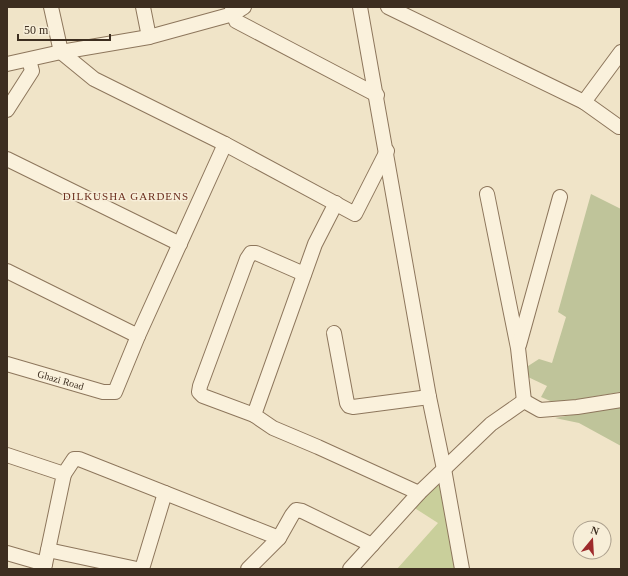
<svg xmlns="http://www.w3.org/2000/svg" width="628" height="576" viewBox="0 0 628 576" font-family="Georgia,serif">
<rect width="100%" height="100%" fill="#f0e4c8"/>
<!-- green -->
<path fill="#c9cf9b" d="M439 484 456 569H397L438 523 413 507Z"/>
<!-- cemetery -->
<g fill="#bfc49a">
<path d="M591 194 621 209V392L555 403 541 397 547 386 528 377 525 368 539 359 552 363 566 317 558 312Z"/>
<path d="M621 406V446L579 423 555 418Z"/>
</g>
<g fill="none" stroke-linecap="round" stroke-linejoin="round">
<defs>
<g id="minor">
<path d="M51 7 61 52 94 79 225 144 355 214 387 151"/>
<path d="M143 7 149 37"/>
<path d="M232 7 236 21 377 95"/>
<path d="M360 7 429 397 444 469 462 569"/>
<path d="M388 7 584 102 619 127"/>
<path d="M7 64 61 52 149 37 233 14 244 7"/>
<path d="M584 102 621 52"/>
<path d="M7 110 32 71 29 60"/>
<path d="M7 159 180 244"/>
<path d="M487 194 518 348 524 401"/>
<path d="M336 203 315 244 254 415 273 428 318 447 419 493 491 424 524 401 540 410 577 407 621 400"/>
<path d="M7 271 138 336 225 144"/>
<path d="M334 333 347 403 349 406 353 407 429 397"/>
<path d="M519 345 560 197"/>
<path id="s1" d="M7 364 103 392H115L138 336"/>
<path d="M254 415 203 396 199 392 200 386 247 259 251 253H256L304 274"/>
<path d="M7 455 64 474 44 569"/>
<path d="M64 474 74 459H79L279 538"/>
<path d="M48 550 137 569"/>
<path d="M7 553 45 564"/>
<path d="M142 569 165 493"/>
<path d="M248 569 279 538 292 515 296 510 302 511 372 545"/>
<path d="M350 569 419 493"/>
</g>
</defs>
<!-- minor casing -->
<use href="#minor" stroke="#8d765c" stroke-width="16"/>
<!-- minor -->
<use href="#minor" stroke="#faf1dc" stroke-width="14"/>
</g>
<g text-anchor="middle" stroke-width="3" stroke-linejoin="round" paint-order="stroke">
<!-- street labels -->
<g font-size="10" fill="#3d2e20" stroke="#f7eed8">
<text dy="4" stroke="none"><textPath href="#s1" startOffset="56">Ghazi Road</textPath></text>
</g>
<!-- neighbourhood labels -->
<g font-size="11" letter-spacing="1" fill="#6b2e1e" stroke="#f7eed8">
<text x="126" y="200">DILKUSHA GARDENS</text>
</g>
</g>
<!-- border -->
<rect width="628" height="576" fill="none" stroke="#3d2e20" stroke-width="16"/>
<!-- north arrow -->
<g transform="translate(592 540) rotate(18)"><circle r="19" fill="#f7eed8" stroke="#ada18e"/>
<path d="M0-3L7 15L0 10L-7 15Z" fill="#9e2a2b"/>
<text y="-6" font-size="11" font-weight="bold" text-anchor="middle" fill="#3d2e20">N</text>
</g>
<!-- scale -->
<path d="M18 34v6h92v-6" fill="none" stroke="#3d2e20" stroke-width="2"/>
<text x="24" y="34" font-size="12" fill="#3d2e20" stroke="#f7eed8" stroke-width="3" paint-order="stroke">50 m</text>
</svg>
